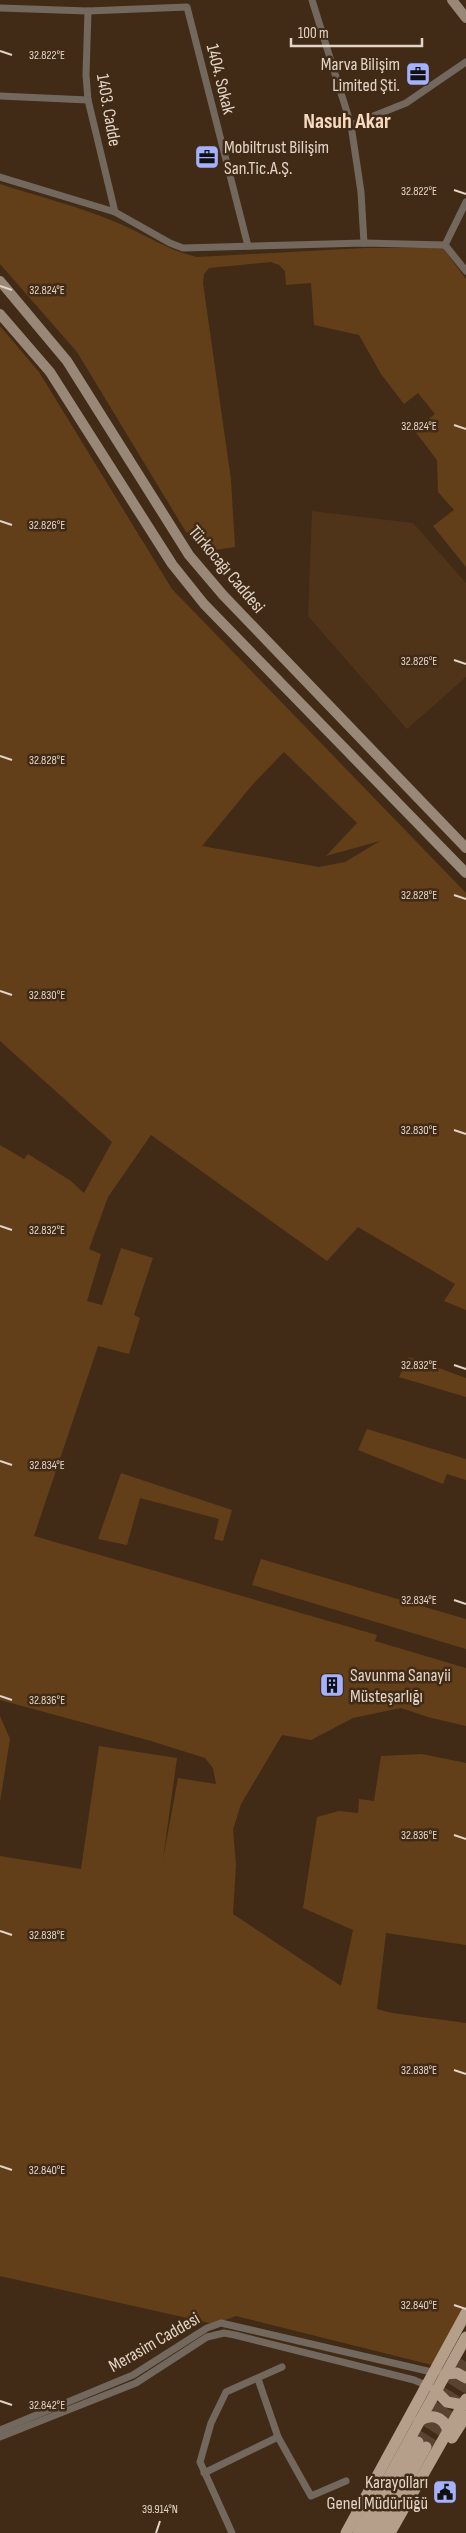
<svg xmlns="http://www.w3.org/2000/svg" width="466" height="2533" viewBox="0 0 466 2533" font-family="'Sofia Sans Condensed',sans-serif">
<rect width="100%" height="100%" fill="#412b16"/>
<!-- built -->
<path fill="#4f3419" d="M312 511 413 523 466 583V677L407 729 308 616Z"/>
<!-- green -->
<g fill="#623f19" fill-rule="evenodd">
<path d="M0 184C37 196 77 206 113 221 142 232 165 250 197 257L365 248H443L466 279V567L433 526 454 510 438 492 437 460 414 430 435 414 418 393 404 404 381 374 359 335 314 325 311 283 286 285 285 271 279 265 271 262 209 268 204 274 203 283 231 480 235 547 208 551 186 532 77 352 0 264Z"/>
<path d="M0 326 39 372 172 589 466 893V1310L444 1301 455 1284 358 1227 327 1261 151 1135 108 1197 89 1249 101 1254 87 1301 102 1305 121 1248 153 1258 134 1315 140 1318 129 1354 98 1346 34 1536 377 1635 375 1641 466 1668V1726L428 1717 401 1708 353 1718 311 1740 282 1735 241 1804 233 1830 236 1864 233 1914 341 1986 353 1930 303 1908 317 1817 339 1811 358 1813 359 1799 374 1801 381 1756 422 1754 466 1763V1945L386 1933 377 2009 392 2013 466 2023V2313L436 2366 236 2316 214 2324 0 2276V1856L81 1869 99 1746 177 1758 163 1859 178 1778 216 1784 213 1768 205 1758 151 1741 0 1700V1145L24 1159 28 1154 71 1181 84 1193 112 1142 0 1041ZM284 752 357 823 326 856 380 841 345 862 319 867 202 846 253 784Z"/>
<path d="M409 1357 466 1378V1397L399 1377Z"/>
<path d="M367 1429 466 1459V1480L447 1474 443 1484 358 1450Z"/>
<path d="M121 1473 232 1510 223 1541 214 1539 219 1519 140 1498 127 1545 98 1539Z"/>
<path d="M261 1559 466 1619V1649L252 1585Z"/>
<path d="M0 1716 10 1739 0 1802Z"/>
</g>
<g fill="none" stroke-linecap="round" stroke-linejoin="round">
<!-- primary-tunnel -->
<g stroke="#594431" stroke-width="11" stroke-dasharray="11 5.5" stroke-linecap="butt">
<path d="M418 2442 466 2361"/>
<path d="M426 2447 466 2381"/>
</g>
<!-- minor -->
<g stroke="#73685e" stroke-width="7">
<path d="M312 0 351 125 361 192 364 243"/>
<path d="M0 8 88 11 187 7 248 246"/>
<path d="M88 11 86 75 88 100 115 212"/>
<path d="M0 96 88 100"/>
<path d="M351 125 406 103 466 62"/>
<path d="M0 177 115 212 170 243 183 248 364 243 445 245"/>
<path d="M445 245 466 202"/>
<path d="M445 245 466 271"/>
<path d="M258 2379 278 2437"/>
<path d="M0 2430 133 2375 207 2328 221 2323 436 2373"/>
<path d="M0 2437 136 2383 207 2337 224 2333 235 2335 414 2380 428 2386"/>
<path d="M204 2473 278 2437 311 2496 346 2481"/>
<path d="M232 2533 200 2462 211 2423 226 2392 282 2367"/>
</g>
<!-- secondary -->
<g stroke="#998777" stroke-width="10">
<path d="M452 0 466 18"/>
<path d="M0 281 67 361 189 555 223 595 466 848"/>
<path d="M0 314 50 372 172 564 204 604 466 873"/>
</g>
<!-- primary -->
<g stroke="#b59f8a" stroke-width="11">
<path d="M445 2374 457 2373 466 2378"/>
<path d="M435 2390 447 2402 463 2405"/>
<path d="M419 2421C431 2414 443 2415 448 2431"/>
<path d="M452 2438 466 2416"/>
<path d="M346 2533 466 2313"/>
<path d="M358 2533 466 2337"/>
<path d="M369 2533 418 2442"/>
<path d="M379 2533 426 2447"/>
<path d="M390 2533 466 2399"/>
</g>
</g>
<!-- ticks -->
<path fill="none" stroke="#e2d4c7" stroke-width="2" d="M0 51 12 55M454 190 466 194M0 286 12 290M454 425 466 429M0 521 12 525M454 660 466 664M0 756 12 760M454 895 466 899M0 991 12 995M454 1130 466 1134M0 1226 12 1230M454 1365 466 1369M0 1461 12 1465M454 1600 466 1604M0 1696 12 1700M454 1835 466 1839M0 1931 12 1935M454 2070 466 2074M0 2166 12 2170M454 2305 466 2309M0 2401 12 2405M156 2533 160 2521"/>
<!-- icons -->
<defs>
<symbol id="office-square" viewBox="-11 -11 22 22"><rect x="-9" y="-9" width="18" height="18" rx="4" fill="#a6b1fc" stroke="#412b16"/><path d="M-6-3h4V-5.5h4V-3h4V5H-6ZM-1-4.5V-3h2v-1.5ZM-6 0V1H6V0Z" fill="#111"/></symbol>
<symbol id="building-square" viewBox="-11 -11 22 22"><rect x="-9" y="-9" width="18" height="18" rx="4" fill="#a6b1fc" stroke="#412b16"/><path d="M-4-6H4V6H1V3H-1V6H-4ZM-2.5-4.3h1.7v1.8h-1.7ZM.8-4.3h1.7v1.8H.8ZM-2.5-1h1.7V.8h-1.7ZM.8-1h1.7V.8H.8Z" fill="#111"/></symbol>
<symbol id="civic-square" viewBox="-11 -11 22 22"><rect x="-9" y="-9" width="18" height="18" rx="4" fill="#a6b1fc" stroke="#412b16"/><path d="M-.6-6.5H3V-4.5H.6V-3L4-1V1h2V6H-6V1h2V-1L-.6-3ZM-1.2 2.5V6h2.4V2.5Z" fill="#111"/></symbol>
</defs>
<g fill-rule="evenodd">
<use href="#office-square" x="404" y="60" width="28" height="28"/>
<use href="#office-square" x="193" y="143" width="28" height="28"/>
<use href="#building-square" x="318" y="1671" width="28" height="28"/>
<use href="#civic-square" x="431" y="2478" width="28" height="28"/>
</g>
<g text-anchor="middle" stroke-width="5" stroke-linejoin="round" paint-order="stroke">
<!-- poi labels -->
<g font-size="18" fill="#e2d4c7" stroke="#412b16" text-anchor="end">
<text x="400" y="70">Marva Bilişim<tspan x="400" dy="21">Limited Şti.</tspan></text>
<text x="224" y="153" text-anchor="start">Mobiltrust Bilişim<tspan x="224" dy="21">San.Tic.A.Ş.</tspan></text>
<text x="350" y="1681" text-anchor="start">Savunma Sanayii<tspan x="350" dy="21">Müsteşarlığı</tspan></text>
<text x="428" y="2488">Karayolları<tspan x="428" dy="21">Genel Müdürlüğü</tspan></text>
</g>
<!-- street labels -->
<g font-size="18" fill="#e2d4c7" stroke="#412b16">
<text transform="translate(221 79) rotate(76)" y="6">1404. Sokak</text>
<text transform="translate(109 110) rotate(80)" y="6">1403. Cadde</text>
<text transform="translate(227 569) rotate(50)" y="6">Türkocağı Caddesi</text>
<text transform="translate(154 2342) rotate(-30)" y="6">Merasim Caddesi</text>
</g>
<!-- district labels -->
<g font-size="22" font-weight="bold" fill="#f7dbc1" stroke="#412b16">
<text x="347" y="128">Nasuh Akar</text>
</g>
</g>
<g font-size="12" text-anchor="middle" fill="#e2d4c7" stroke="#412b16" stroke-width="5" stroke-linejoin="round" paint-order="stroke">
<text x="47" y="59">32.822°E</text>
<text x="419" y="195">32.822°E</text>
<text x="47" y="294">32.824°E</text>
<text x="419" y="430">32.824°E</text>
<text x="47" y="529">32.826°E</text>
<text x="419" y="665">32.826°E</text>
<text x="47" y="764">32.828°E</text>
<text x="419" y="899">32.828°E</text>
<text x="47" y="999">32.830°E</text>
<text x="419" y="1134">32.830°E</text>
<text x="47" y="1234">32.832°E</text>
<text x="419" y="1369">32.832°E</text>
<text x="47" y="1469">32.834°E</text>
<text x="419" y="1604">32.834°E</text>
<text x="47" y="1704">32.836°E</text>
<text x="419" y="1839">32.836°E</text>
<text x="47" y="1939">32.838°E</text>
<text x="419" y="2074">32.838°E</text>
<text x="47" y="2174">32.840°E</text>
<text x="419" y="2309">32.840°E</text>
<text x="47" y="2409">32.842°E</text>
<text x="160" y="2513">39.914°N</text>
</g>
<!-- scale -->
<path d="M291 38v8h131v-8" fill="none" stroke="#e2d4c7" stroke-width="2.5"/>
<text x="298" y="38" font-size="15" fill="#e2d4c7" stroke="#412b16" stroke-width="4" paint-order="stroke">100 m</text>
</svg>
